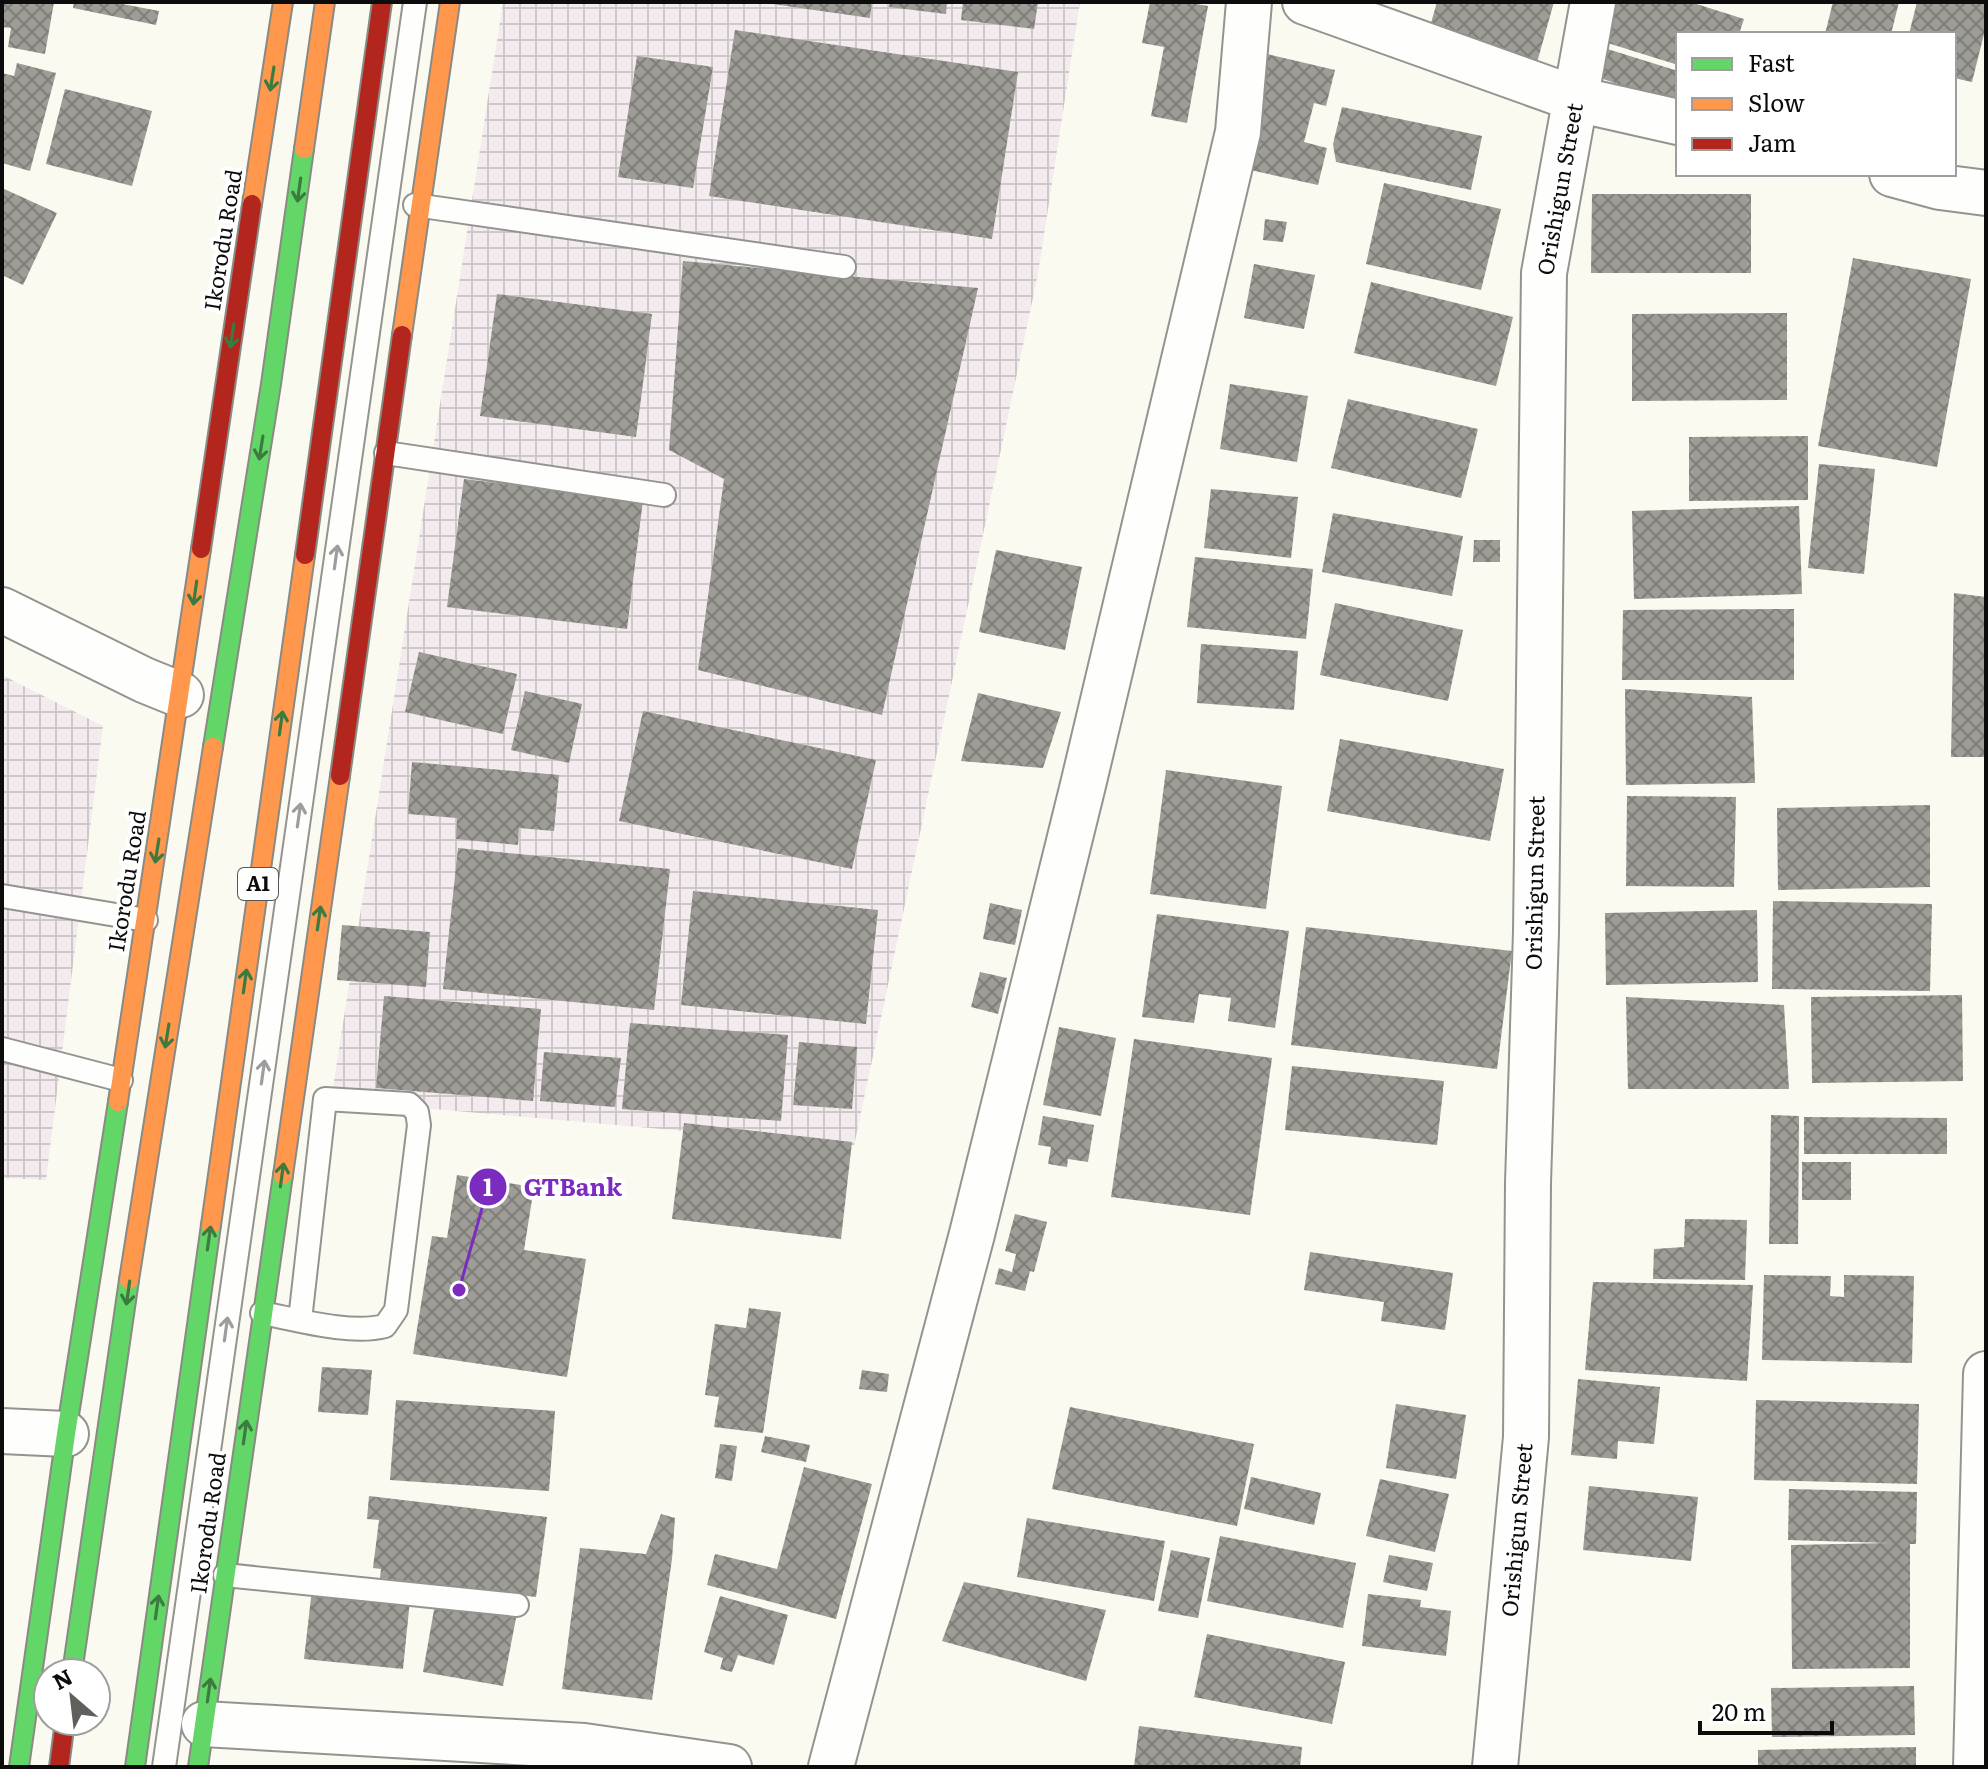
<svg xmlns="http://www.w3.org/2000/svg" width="1988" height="1769" viewBox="0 0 1988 1769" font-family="Literata,serif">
<defs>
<pattern id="industrial-grid" width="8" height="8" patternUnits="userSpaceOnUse" patternTransform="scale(2)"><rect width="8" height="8" fill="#f3ebee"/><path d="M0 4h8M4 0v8" fill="none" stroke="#cfc8cb"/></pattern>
<pattern id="building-cross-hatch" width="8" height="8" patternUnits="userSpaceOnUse" patternTransform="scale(2)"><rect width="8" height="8" fill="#9e9c96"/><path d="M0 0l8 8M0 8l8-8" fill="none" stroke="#7f7e79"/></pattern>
</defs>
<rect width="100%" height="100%" fill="#fbfaf0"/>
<!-- industrial -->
<g fill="url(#industrial-grid)">
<path d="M503 2H1080L1038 274 854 1146 331 1100Z"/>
<path d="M2 675 103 726 46 1180 2 1178Z"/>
</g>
<!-- building -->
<g fill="url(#building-cross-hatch)">
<path d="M2 2H54L45 54 8 47 11 28 2 27Z"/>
<path d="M74 2H112L159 11 156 25 73 8Z"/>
<path d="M759 2H872L870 18Z"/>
<path d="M890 2H947L946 14 889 7Z"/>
<path d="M963 2H1038L1034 29 961 20Z"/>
<path d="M1150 2H1185L1208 6 1187 123 1151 116 1164 47 1142 43Z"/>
<path d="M1437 2H1554L1536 66 1427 37Z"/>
<path d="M1610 2H1690L1744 19 1739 34H1678V65L1598 40Z"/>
<path d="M1833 2H1899L1891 34H1825Z"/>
<path d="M1917 2H1986V26L1972 82 1954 78V34H1909Z"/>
<path d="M735 30 1018 72 992 239 709 196Z"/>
<path d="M1601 47 1678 71V104L1594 76Z"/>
<path d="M1267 54 1335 70 1326 106 1314 103 1304 142 1327 148 1318 185 1241 168Z"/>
<path d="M637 56 713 67 693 188 618 177Z"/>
<path d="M17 63 56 73 30 171 2 163V73L14 76Z"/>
<path d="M65 89 152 111 132 186 46 164Z"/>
<path d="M1342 107 1482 136 1471 190 1336 162 1333 144Z"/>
<path d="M1384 183 1501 209 1481 290 1366 264Z"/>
<path d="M2 188 57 213 23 285 2 275Z"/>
<path d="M1592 194H1751V273H1591Z"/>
<path d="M1265 219 1287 222 1283 242 1263 240Z"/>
<path d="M1853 258 1971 279 1937 467 1818 446Z"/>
<path d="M683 261 978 288 882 715 698 670 724 479 669 450Z"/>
<path d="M1254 264 1315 275 1304 329 1244 318Z"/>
<path d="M1371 282 1513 317 1496 386 1354 353Z"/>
<path d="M497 294 652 314 636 437 480 416Z"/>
<path d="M1787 313V400L1632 401V314Z"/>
<path d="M1230 384 1308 396 1297 462 1220 449Z"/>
<path d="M1348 399 1478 429 1461 498 1331 468Z"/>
<path d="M1808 436V500L1689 501V437Z"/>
<path d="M1819 464 1875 469 1864 574 1808 568Z"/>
<path d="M464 479 643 500 627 629 447 607Z"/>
<path d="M1211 489 1298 497 1291 558 1204 548Z"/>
<path d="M1799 506 1802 594 1634 599 1632 511Z"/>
<path d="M1333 513 1463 536 1452 596 1322 572Z"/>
<path d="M1474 540H1500V562H1473Z"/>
<path d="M996 550 1082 567 1065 650 979 632Z"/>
<path d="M1195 557 1313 569 1306 639 1187 627Z"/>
<path d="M1954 593 1986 597V757H1951Z"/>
<path d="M1335 603 1463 630 1448 701 1320 675Z"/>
<path d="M1794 609V680H1622L1623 610Z"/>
<path d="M1201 644 1298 651 1294 710 1197 703Z"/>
<path d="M419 652 517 674 503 734 405 712Z"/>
<path d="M1625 689 1752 697 1755 783 1626 785Z"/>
<path d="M525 691 582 704 569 763 511 750Z"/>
<path d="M978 693 1061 712 1043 768 961 761Z"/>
<path d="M643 711 876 760 852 869 619 821Z"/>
<path d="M1340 739 1504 769 1490 841 1327 811Z"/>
<path d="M412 762 559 775 554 831 519 828 518 845 456 839 457 818 408 814Z"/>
<path d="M1166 770 1282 786 1266 909 1150 894Z"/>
<path d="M1627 796 1736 797 1734 887 1626 886Z"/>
<path d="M1930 805V887L1778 890 1777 808Z"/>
<path d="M458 848 670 869 654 1010 443 989Z"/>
<path d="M693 891 878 910 866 1024 681 1005Z"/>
<path d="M1773 901 1932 904 1930 991 1772 989Z"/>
<path d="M990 903 1022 910 1015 945 983 939Z"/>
<path d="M1757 910 1758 982 1606 985 1605 913Z"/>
<path d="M1157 914 1289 931 1275 1028 1228 1021 1231 998 1199 994 1194 1023 1142 1017Z"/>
<path d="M342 925 430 932 426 987 337 980Z"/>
<path d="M1306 927 1512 951 1497 1069 1291 1045Z"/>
<path d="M980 972 1007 978 998 1014 971 1007Z"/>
<path d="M1962 995 1963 1081 1812 1083 1811 997Z"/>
<path d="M384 996 541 1009 533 1101 376 1088Z"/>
<path d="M1626 997 1784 1005 1789 1089H1628Z"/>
<path d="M630 1023 788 1035 781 1121 622 1109Z"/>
<path d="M1059 1027 1116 1038 1101 1116 1043 1105Z"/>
<path d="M1134 1039 1272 1058 1250 1215 1111 1197Z"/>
<path d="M799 1042 857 1047 852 1109 793 1105Z"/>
<path d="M544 1052 621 1058 615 1107 540 1101Z"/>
<path d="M1292 1066 1444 1081 1437 1145 1285 1130Z"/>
<path d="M1771 1115 1799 1116 1798 1244H1769Z"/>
<path d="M1043 1116 1094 1125 1088 1162 1068 1159 1067 1167 1048 1164 1051 1147 1038 1145Z"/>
<path d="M1804 1117 1947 1118V1154H1804Z"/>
<path d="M684 1123 852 1142 841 1239 672 1219Z"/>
<rect x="1802" y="1162" width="49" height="38"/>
<path d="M457 1175 534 1187 524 1250 586 1259 567 1377 413 1354 432 1236 447 1238Z"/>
<path d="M1015 1214 1047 1222 1034 1272 1030 1271 1025 1291 995 1284 999 1268 1012 1272 1016 1254 1005 1251Z"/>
<path d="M1685 1219 1747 1220 1745 1280 1653 1279 1654 1249 1684 1247Z"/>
<path d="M1310 1252 1453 1273 1445 1330 1381 1321 1384 1302 1304 1290Z"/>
<path d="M1764 1275 1831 1276 1830 1296 1844 1297V1275L1914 1276 1912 1363 1762 1360Z"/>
<path d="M1593 1282 1753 1285 1747 1381 1585 1370Z"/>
<path d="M749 1308 781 1312 763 1433 714 1427 719 1397 705 1395 715 1324 746 1328Z"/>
<path d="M322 1367 372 1370 368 1415 318 1412Z"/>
<path d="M862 1370 889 1374 887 1392 859 1389Z"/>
<path d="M1578 1379 1660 1387 1654 1444 1618 1441 1617 1459 1571 1455Z"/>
<path d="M396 1400 555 1411 549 1491 390 1480Z"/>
<path d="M1756 1400 1919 1404 1917 1484 1754 1480Z"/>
<path d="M1396 1404 1466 1415 1456 1479 1386 1468Z"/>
<path d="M1070 1407 1254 1444 1237 1526 1052 1489Z"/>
<path d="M765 1436 810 1445 806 1462 761 1452Z"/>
<path d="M720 1444 737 1446 732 1481 715 1478Z"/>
<path d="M804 1467 872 1484 836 1619 707 1585 715 1554 777 1569Z"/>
<path d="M1251 1477 1321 1493 1314 1525 1244 1509Z"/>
<path d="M1380 1479 1449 1494 1435 1552 1366 1536Z"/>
<path d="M1589 1486 1698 1497 1691 1561 1583 1550Z"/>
<path d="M1789 1489 1917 1492 1916 1544H1910V1668L1792 1669 1791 1545 1888 1543 1788 1540Z"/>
<path d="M369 1496 547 1517 536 1597 380 1578 381 1569 373 1568 379 1520 367 1519Z"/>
<path d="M661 1514 675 1518 672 1559 652 1700 562 1689 580 1548 646 1554Z"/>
<path d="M1027 1518 1165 1541 1154 1601 1017 1577Z"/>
<path d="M1220 1536 1356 1563 1343 1628 1207 1601Z"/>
<path d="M1171 1550 1210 1558 1198 1618 1158 1611Z"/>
<path d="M1389 1555 1433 1563 1427 1591 1383 1582Z"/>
<path d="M964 1582 1106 1610 1086 1681 942 1641Z"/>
<path d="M312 1589 410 1600 403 1669 304 1659Z"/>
<path d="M1368 1594 1421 1600 1420 1607 1451 1611 1446 1656 1362 1646Z"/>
<path d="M720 1596 788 1615 774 1665 738 1655 732 1672 720 1669 723 1658 704 1652Z"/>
<path d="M435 1604 516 1618 503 1686 423 1672Z"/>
<path d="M1207 1634 1345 1662 1332 1724 1194 1697Z"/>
<path d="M1914 1686 1915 1735 1772 1737 1771 1688Z"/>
<path d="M1139 1726 1302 1747 1300 1767H1134Z"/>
<path d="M1916 1747V1767H1758V1750Z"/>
</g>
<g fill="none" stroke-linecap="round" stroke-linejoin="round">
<defs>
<g id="lane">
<path d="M415 205 844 267"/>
<path d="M386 453 664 495"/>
<path d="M2 896 146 920"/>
<path d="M2 1049 121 1080"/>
<path d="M262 1313C298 1320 351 1335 385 1326L396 1310 419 1125 417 1112 409 1104 325 1099 300 1320"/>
<path d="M225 1575 517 1605"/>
<path d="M164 1767 415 2"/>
</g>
<g id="street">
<path d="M1305 2 1576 99 1678 122"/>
<path d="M1892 174 1940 187 1986 193"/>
<path d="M2 610 144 680 181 695"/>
<path d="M2 1431 66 1434"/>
<path d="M204 1724 584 1746 729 1767"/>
<path d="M831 1767 972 1234 1083 785 1238 132 1249 2"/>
<path d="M1495 1767 1526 1437 1528 1183 1536 932 1544 273 1593 2"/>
<path d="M1976 1767 1986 1374"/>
</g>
<g id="fast">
<path d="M213 747 271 384 304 149"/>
<path d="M72 1673 129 1280"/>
<path d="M19 1767 66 1434 118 1102"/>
<path d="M135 1767 211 1225"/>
<path d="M198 1767 283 1175"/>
</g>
<g id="slow">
<path d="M304 149 325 2"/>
<path d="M252 204 283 2"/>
<path d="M402 335 450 2"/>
<path d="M118 1102 201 549"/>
<path d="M283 1175 340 776"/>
<path d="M211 1225 305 555"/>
<path d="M129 1280 213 747"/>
</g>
<g id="jam">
<path d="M201 549 252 204"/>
<path d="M305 555 382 2"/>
<path d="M340 776 402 335"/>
<path d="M59 1767 65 1721"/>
</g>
</defs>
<!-- lane casing -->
<use href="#lane" stroke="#94938f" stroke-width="26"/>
<!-- street casing -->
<use href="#street" stroke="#94938f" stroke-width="48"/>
<!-- fast casing -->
<use href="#fast" stroke="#8a8a85" stroke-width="22"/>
<!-- slow casing -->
<use href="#slow" stroke="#8a8a85" stroke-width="22"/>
<!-- jam casing -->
<use href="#jam" stroke="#8a8a85" stroke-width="22"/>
<!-- lane -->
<use href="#lane" stroke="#fefefd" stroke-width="22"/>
<!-- street -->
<use href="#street" stroke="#fefefd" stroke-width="44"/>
<!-- fast -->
<use href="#fast" stroke="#63d668" stroke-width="18"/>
<!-- slow -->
<use href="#slow" stroke="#ff974d" stroke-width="18"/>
<!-- jam -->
<use href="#jam" stroke="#b3261e" stroke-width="18"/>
</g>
<!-- one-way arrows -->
<defs><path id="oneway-shaft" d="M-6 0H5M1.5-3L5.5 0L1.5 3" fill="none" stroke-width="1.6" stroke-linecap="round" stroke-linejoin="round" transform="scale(2)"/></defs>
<g stroke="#3c7b3f">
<use href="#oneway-shaft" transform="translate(272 79) rotate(99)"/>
<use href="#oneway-shaft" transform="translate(299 190) rotate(98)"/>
<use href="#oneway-shaft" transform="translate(232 336) rotate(99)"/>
<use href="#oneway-shaft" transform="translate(261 448) rotate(99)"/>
<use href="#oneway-shaft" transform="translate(195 593) rotate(98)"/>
<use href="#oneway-shaft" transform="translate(281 723) rotate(-82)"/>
<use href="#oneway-shaft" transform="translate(157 851) rotate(99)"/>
<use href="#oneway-shaft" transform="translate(319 918) rotate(-82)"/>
<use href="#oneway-shaft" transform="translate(245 981) rotate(-82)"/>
<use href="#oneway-shaft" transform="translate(167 1036) rotate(99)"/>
<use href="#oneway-shaft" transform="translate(282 1175) rotate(-82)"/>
<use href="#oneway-shaft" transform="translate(209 1238) rotate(-82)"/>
<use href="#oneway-shaft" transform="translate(128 1293) rotate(98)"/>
<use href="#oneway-shaft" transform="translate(245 1432) rotate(-82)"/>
<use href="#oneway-shaft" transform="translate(157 1607) rotate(-82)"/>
<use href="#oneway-shaft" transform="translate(209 1690) rotate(-82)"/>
</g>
<g stroke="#9d9d9d">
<use href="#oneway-shaft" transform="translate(336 557) rotate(-82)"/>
<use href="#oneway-shaft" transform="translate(299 815) rotate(-82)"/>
<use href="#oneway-shaft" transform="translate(263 1072) rotate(-82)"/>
<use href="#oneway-shaft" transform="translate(226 1329) rotate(-82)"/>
</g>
<g text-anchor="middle" stroke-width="8" stroke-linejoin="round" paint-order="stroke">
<!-- shield labels -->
<rect fill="#fff" stroke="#555" stroke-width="2" x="238" y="868" width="40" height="32" rx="6"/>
<g font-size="20" font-weight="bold" fill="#0c0c0c">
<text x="258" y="891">A1</text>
</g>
<!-- street labels -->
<g font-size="22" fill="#0c0c0c" stroke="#fff">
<text transform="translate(1560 189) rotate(-80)" y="8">Orishigun Street</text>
<text transform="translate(223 240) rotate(-81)" y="8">Ikorodu Road</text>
<text transform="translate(127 881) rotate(-81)" y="8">Ikorodu Road</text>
<text transform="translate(1535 883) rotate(-89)" y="8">Orishigun Street</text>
<text transform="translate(208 1523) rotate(-82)" y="8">Ikorodu Road</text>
<text transform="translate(1517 1530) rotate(-85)" y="8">Orishigun Street</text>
</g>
</g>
<!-- callouts -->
<path fill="none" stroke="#7b2cbf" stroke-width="3" d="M459 1290L488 1187"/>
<g fill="#7b2cbf" stroke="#fff" stroke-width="3">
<circle cx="459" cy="1290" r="8"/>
<circle cx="488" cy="1187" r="20"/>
</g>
<g font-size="24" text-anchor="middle" font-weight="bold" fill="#fff">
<text x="488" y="1196">1</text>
</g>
<g font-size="24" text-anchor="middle" font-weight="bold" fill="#7b2cbf" stroke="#fff" stroke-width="8" stroke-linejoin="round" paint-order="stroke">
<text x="573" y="1196">GTBank</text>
</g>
<!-- border -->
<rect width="1988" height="1769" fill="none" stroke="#0c0c0c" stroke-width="8"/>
<!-- legend -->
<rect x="1676" y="32" width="280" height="144" fill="#ffffff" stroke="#9e9e9e" stroke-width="2"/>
<rect x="1692" y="58" width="40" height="12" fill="#63d668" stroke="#9e9e9e" stroke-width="2"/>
<text x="1748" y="72" font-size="24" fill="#0c0c0c">Fast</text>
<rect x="1692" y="98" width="40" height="12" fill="#ff974d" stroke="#9e9e9e" stroke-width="2"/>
<text x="1748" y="112" font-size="24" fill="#0c0c0c">Slow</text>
<rect x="1692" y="138" width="40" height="12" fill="#b3261e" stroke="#9e9e9e" stroke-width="2"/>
<text x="1748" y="152" font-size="24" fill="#0c0c0c">Jam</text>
<!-- north arrow -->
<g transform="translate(72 1697) rotate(332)"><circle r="38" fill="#ffffff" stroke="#9e9e9e" stroke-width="2"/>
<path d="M0-6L14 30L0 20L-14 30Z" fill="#605f5c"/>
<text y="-12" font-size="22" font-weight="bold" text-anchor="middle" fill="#0c0c0c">N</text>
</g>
<!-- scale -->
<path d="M1700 1721v12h132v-12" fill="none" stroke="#0c0c0c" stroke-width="4"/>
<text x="1712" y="1721" font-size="24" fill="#0c0c0c" stroke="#ffffff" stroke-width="6" paint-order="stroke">20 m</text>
</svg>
